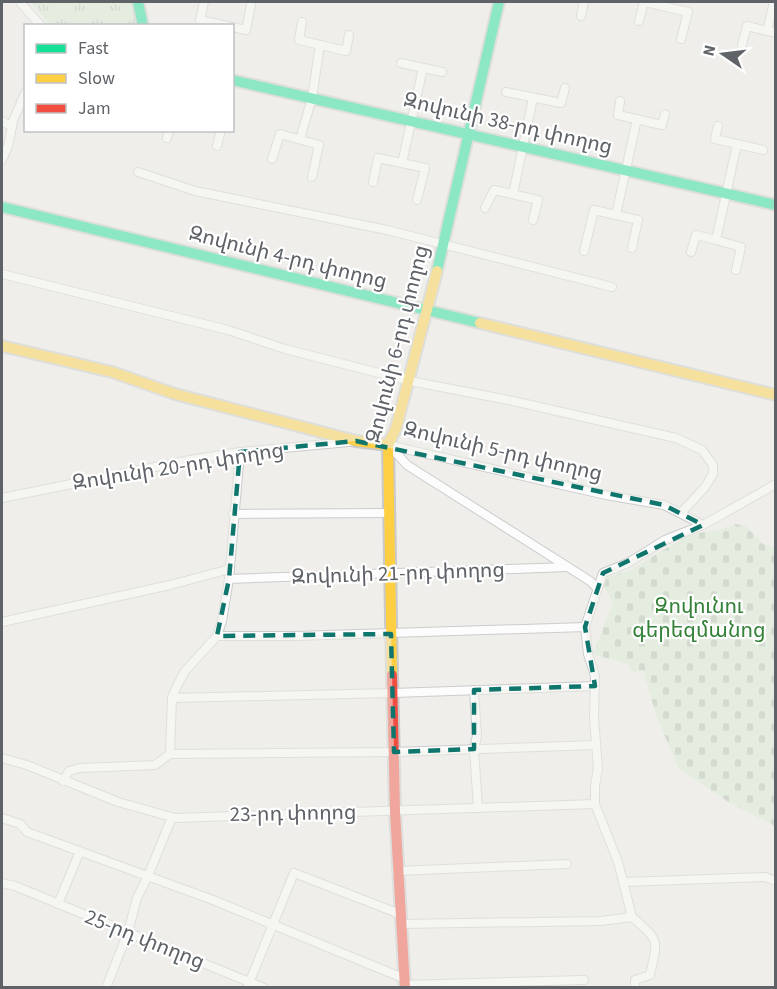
<svg xmlns="http://www.w3.org/2000/svg" width="777" height="989" viewBox="0 0 777 989" font-family="'Source Sans 3','Noto Sans Armenian',sans-serif">
<defs>
<pattern id="cemetery-stones" width="16" height="16" patternUnits="userSpaceOnUse" patternTransform="scale(1.5)"><rect width="16" height="16" fill="#d8ebd6"/><path d="M2 7V4a2 2 0 0 1 4 0v3zM10 15v-3a2 2 0 0 1 4 0v3z" fill="#b2c2b1"/></pattern>
<pattern id="park-tufts" width="24" height="20" patternUnits="userSpaceOnUse" patternTransform="scale(1.5)"><rect width="24" height="20" fill="#d8ebd6"/><path d="M3 7l-1-3M5 7V3M7 7l1-3M15 17l-1-3M17 17v-4M19 17l1-3" fill="none" stroke="#b2c2b1"/></pattern>
</defs>
<rect width="100%" height="100%" fill="#efeeea"/>
<!-- cemetery -->
<path fill="url(#cemetery-stones)" d="M735 524 746 526 763 544 775 547V826L730 803 679 769 657 718 643 670 632 672 629 665 593 654 613 602 604 587 606 578 630 570 689 535 727 528Z"/>
<!-- park -->
<path fill="url(#park-tufts)" d="M31 2H133L140 25H50Z"/>
<g fill="none" stroke-linecap="round" stroke-linejoin="round">
<defs>
<g id="street">
<path d="M20 2 41 26"/>
<path d="M204 2 200 20 227 26"/>
<path d="M645 2 688 12 681 39"/>
<path d="M581 16 584 2"/>
<path d="M639 21 644 2"/>
<path d="M302 22 299 40 346 51 349 35"/>
<path d="M232 27 246 30 251 5"/>
<path d="M767 31 774 2"/>
<path d="M742 45 747 26 776 33"/>
<path d="M401 63 442 72"/>
<path d="M506 92 561 103 565 88"/>
<path d="M620 101 618 115 662 125 665 114"/>
<path d="M2 121 12 127"/>
<path d="M718 126 715 139 763 150"/>
<path d="M167 138 169 130"/>
<path d="M300 139 312 98 320 45"/>
<path d="M217 146 221 130"/>
<path d="M272 159 280 134 319 145 312 177"/>
<path d="M2 160 8 146 13 121 26 91"/>
<path d="M402 163 423 68"/>
<path d="M138 172 195 191 387 230 612 287"/>
<path d="M373 182 378 158 425 168 417 200"/>
<path d="M513 194 533 98"/>
<path d="M485 208 494 190 538 200 533 220"/>
<path d="M616 215 637 119"/>
<path d="M716 240 741 247 736 270"/>
<path d="M584 251 594 210 638 220 632 248"/>
<path d="M691 252 696 235 716 240 737 144"/>
<path d="M2 274 228 330 285 349 410 381 513 401 676 438 702 450 713 465V474L705 487 681 513"/>
<path d="M388 445 606 495 664 505 703 525 776 484"/>
<path d="M389 445 407 465 590 581 597 588"/>
<path d="M2 498 190 460 240 452 349 442"/>
<path d="M233 514 389 513"/>
<path d="M229 579 568 567"/>
<path d="M2 622 170 585 230 569"/>
<path d="M585 627 603 573 628 563 665 540 703 525"/>
<path d="M217 636H296L585 627 588 654 595 676 594 718 598 768 595 786V804L618 862 632 917"/>
<path d="M474 690 477 736 474 749 478 808"/>
<path d="M172 698 393 693 595 686"/>
<path d="M170 754 394 752 596 745"/>
<path d="M2 758 27 765 118 802 175 818 595 804"/>
<path d="M63 781 69 771 80 768 155 765 170 754 172 698 176 688 185 671 217 636 222 621 229 579 240 452"/>
<path d="M2 818 20 824 27 832 213 900 403 978"/>
<path d="M397 871 567 864"/>
<path d="M624 882 765 877 776 881"/>
<path d="M2 883 15 886 264 988"/>
<path d="M58 904 80 851"/>
<path d="M401 924 601 921 632 917C660 941 658 940 650 975L635 980V988"/>
<path d="M404 985 584 980"/>
<path d="M106 988 128 932 137 898 148 876 172 817"/>
<path d="M247 988 294 873 400 914"/>
</g>
<g id="fast">
<path d="M138 2 143 26"/>
<path d="M232 80 776 205"/>
<path d="M2 207 480 323"/>
<path d="M437 271 499 2"/>
</g>
<g id="slow">
<path d="M480 323 776 395"/>
<path d="M2 346 112 372 175 394 356 441 388 445"/>
<path d="M392 675 388 445 396 428 437 271"/>
</g>
<path id="jam" d="M392 675 395 811 405 988"/>
</defs>
<!-- street casing -->
<use href="#street" stroke="#cbcccc" stroke-width="10"/>
<!-- fast casing -->
<use href="#fast" stroke="#cacacb" stroke-width="14"/>
<!-- slow casing -->
<use href="#slow" stroke="#cacacb" stroke-width="14"/>
<!-- jam casing -->
<use href="#jam" stroke="#cacacb" stroke-width="14"/>
<!-- street -->
<use href="#street" stroke="#fdfcfc" stroke-width="8"/>
<!-- fast -->
<use href="#fast" stroke="#16e098" stroke-width="10"/>
<!-- slow -->
<use href="#slow" stroke="#ffcf43" stroke-width="10"/>
<!-- jam -->
<use href="#jam" stroke="#f24e42" stroke-width="10"/>
</g>
<!-- marked area -->
<path d="M0 0H777V989H0ZM356 441 664 505 703 525 603 573 585 627 595 686 474 690V749L394 752 391 634 217 636 229 579 240 452Z" fill="#efeeea" fill-opacity=".55" fill-rule="evenodd"/>
<path fill="none" stroke="#0f766e" stroke-width="4.5" stroke-dasharray="12 8" stroke-linejoin="round" d="M356 441 664 505 703 525 603 573 585 627 595 686 474 690V749L394 752 391 634 217 636 229 579 240 452Z"/>
<g text-anchor="middle" stroke-width="4.5" stroke-linejoin="round" paint-order="stroke">
<!-- street labels -->
<g font-size="21" fill="#5f6368" stroke="#fff">
<text transform="translate(508 123) rotate(13)" y="7">Զովունի 38-րդ փողոց</text>
<text transform="translate(288 257) rotate(14)" y="7">Զովունի 4-րդ փողոց</text>
<text transform="translate(397 344) rotate(-76)" y="7">Զովունի 6-րդ փողոց</text>
<text transform="translate(503 451) rotate(13)" y="7">Զովունի 5-րդ փողոց</text>
<text transform="translate(178 466) rotate(-9)" y="7">Զովունի 20-րդ փողոց</text>
<text transform="translate(398 573) rotate(-2)" y="7">Զովունի 21-րդ փողոց</text>
<text transform="translate(293 813) rotate(-1)" y="7">23-րդ փողոց</text>
<text transform="translate(145 939) rotate(22)" y="7">25-րդ փողոց</text>
</g>
<!-- park labels -->
<g font-size="21" fill="#348238" stroke="#fff">
<text x="699" y="613">Զովունու<tspan x="699" dy="24">գերեզմանոց</tspan></text>
</g>
</g>
<!-- border -->
<rect width="777" height="989" fill="none" stroke="#5f6368" stroke-width="6"/>
<!-- legend -->
<rect x="24" y="24" width="210" height="108" fill="#ffffff" stroke="#bfc1c3" stroke-width="1.5"/>
<rect x="36" y="44" width="30" height="9" fill="#16e098" stroke="#bfc1c3" stroke-width="1.5"/>
<text x="78" y="54" font-size="18" fill="#5f6368">Fast</text>
<rect x="36" y="74" width="30" height="9" fill="#ffcf43" stroke="#bfc1c3" stroke-width="1.5"/>
<text x="78" y="84" font-size="18" fill="#5f6368">Slow</text>
<rect x="36" y="104" width="30" height="9" fill="#f24e42" stroke="#bfc1c3" stroke-width="1.5"/>
<text x="78" y="114" font-size="18" fill="#5f6368">Jam</text>
<!-- north arrow -->
<g transform="translate(723 54) rotate(284)" stroke="#ffffff" stroke-width="4.5" paint-order="stroke">
<path d="M0-4.5L10 22L0 15L-10 22Z" fill="#5f6368"/>
<text y="-9" font-size="16" font-weight="bold" text-anchor="middle" fill="#5f6368">N</text>
</g>
</svg>
